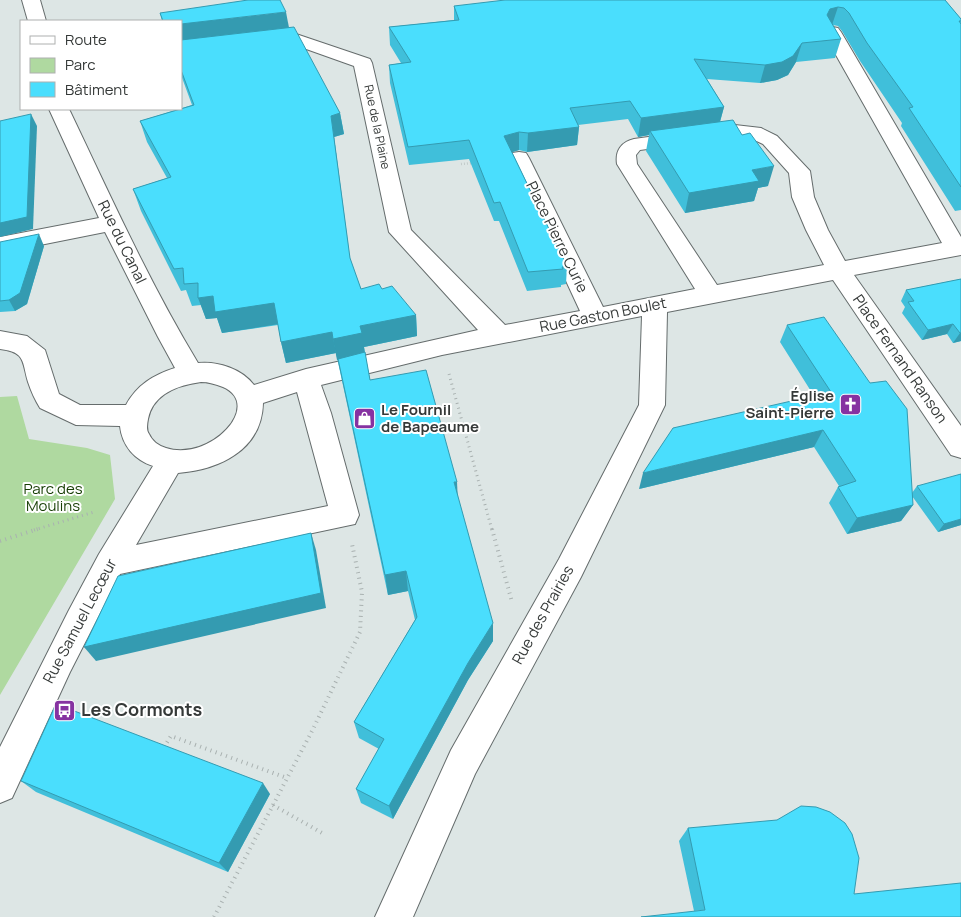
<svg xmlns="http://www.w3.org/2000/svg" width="961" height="917" viewBox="0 0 961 917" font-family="Manrope,sans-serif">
<rect width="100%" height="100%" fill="#dde6e5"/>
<!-- green -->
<path fill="#afd9a0" d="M17 396 29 439 87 448 110 455 115 499 0 695V397Z"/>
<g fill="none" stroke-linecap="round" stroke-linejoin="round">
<defs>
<g id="minor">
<path d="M22 0H40L46 21H28Z"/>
<path d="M832 27 838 28 841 32 961 237V255L854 275 961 426V458L951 455 833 280 667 312 665 405 581 577 475 774 413 917H375L451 750 559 559 639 405 642 316 442 355 321 385 331 413 359 515 355 524 120 574 70 672 12 798 0 803V747L69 610 99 554 153 466C135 460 122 446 120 426L76 425 40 408C35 400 31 391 28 382 22 362 26 352 0 349V331L27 336 45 350 59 394 80 405H126C137 385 153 375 175 368L158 337 105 232 0 253V237L99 218 49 109H69C110 195 149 282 198 363 218 361 242 369 254 385L306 369 478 330 389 232 354 66 295 45 265 48 259 47 256 43 259 39 296 34 370 59 372 63 411 230 505 325 580 311 509 158 512 153 519 152 526 153 529 158 603 307 695 289 617 164C615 151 621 142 634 139L735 125 761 128 777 136 810 171 814 197 828 230 845 261 942 243 823 32 826 28ZM735 137 750 138 763 144 789 173 792 197 806 230 824 265 717 285 637 164 636 155 640 150ZM201 382C209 382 215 384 223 387 264 405 210 462 166 448 159 446 152 441 149 434 146 430 147 424 148 419 153 394 178 385 201 382ZM297 392 328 506 136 545 178 473C219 470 262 450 263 403Z"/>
</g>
</defs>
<!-- minor casing -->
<use href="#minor" stroke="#656c6c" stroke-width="2"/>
<!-- path-far2 -->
<path stroke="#a9b1b0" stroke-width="2.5" stroke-dasharray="0.5 2.5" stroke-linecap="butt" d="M461 164 473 163"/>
<!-- path-far1 -->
<g stroke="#a9b1b0" stroke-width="3" stroke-dasharray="1 4" stroke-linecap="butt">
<path d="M449 374 492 530"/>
<path d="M34 530 94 512"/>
</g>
<!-- path -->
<g stroke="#a9b1b0" stroke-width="4" stroke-dasharray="1 4.5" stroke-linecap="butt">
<path d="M492 529 512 602"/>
<path d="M0 541 38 529"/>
<path d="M164 747 171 736 287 778"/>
<path d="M273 805 322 833"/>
<path d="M214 917 312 731 360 632 362 592 352 544"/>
</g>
<!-- minor -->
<use href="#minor" fill="#fff" fill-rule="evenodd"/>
</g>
<!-- wall -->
<g fill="#40bfda">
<path d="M945 0 961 19V210L955 211 901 126 902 123 860 61 842 31 838 26 833 25 841 39 835 58 796 62 788 75 777 80 760 83 707 79 724 107 720 122 768 186 758 188 754 201 685 213 646 151 649 135 638 137 628 119 578 125 579 127 577 145 527 152 519 150 512 152 567 266 566 284 561 285V287L527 291 499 221H494L469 159 409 165 390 83 389 65 401 63 390 45 389 27 454 20V6Z"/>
<path d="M160 13 289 27 340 113 344 134 334 137 350 260 361 289H382L416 315 417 336 364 347 370 380 457 496 493 641 468 680 393 819 361 803 356 789 379 749 359 738 354 722 415 620 408 591 388 595 336 353 286 363 281 342 278 325 222 333 217 318 206 319 201 305 192 306 186 290 181 291 141 211 133 189 167 178 147 142 140 121 192 105 181 75V21H162Z"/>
<path d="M0 242 44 246 27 304 15 311 0 312Z"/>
<path d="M961 279V341L953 343 947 334 922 340 902 313 905 307 901 301 906 290Z"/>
<path d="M787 325 912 493 917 486 961 525 938 532 912 496 913 505 901 521 847 534 829 503 838 487 839 486 814 447 639 489 814 396 780 342Z"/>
<path d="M21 781 270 794 228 872 36 792Z"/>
<path d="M688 828 854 894 694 911 679 841Z"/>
</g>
<!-- shaded-wall -->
<g fill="#349bb1">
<path d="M838 7 832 25 827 15 830 9Z"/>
<path d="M286 12 290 33 181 46V24Z"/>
<path d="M802 43 796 62 788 75 777 80 760 83 765 65Z"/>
<path d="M724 107 719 125 650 131 649 135 638 137 641 118Z"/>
<path d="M340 113 344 134 334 137 353 280 331 116Z"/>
<path d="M31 114 37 126 33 229 0 237V223Z"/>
<path d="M579 127 577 145 527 152 528 133Z"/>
<path d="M519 132V150L503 155 504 136Z"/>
<path d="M774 166 768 186 758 188 754 201 685 213 689 193 752 170Z"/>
<path d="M39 234 44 246 27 304 15 311 9 300Z"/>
<path d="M213 296 274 303 279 324 222 333 217 318 206 319 198 298Z"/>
<path d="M416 315 417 336 364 347 365 354 337 360 333 339 360 326Z"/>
<path d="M953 324 947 334 922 340 928 330Z"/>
<path d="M332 332 336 353 286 363 281 342Z"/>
<path d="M960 333H961V341L953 343Z"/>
<path d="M823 430 814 447 639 489 643 473Z"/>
<path d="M454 482H457L458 503Z"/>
<path d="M913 505 901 521 847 534 857 518Z"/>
<path d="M961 519V525L938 532 944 524Z"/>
<path d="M311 533 316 550 326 608 96 661 84 647Z"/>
<path d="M406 571 408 591 388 595 385 575Z"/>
<path d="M493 623V641L468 680 393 819 389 806 468 663Z"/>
<path d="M263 783 270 794 228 872 219 863Z"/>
</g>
<!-- building -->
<g fill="#4adefd" stroke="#349bb1">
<path d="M248 0H280L286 12 181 24V21H163L160 13Z"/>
<path d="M505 0H945L961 19V21H959L961 24V187L909 108 913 107 867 43 849 13 844 8 838 7 830 9 827 15 841 39 802 43 793 56 782 62 765 65 694 59 724 107 641 118 630 101 570 108 579 127 528 133 519 132 504 136 567 266 562 267 563 269 528 272 500 202 494 203 469 140 408 147 389 65 411 62 389 27 459 20 454 6Z"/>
<path d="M294 27 340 113 331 116 350 258 361 289 379 284 382 289 392 286 416 315 360 326 362 333 333 339 332 332 281 342 274 303 215 312 213 296 198 298V283L184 284 183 268 174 269 133 189 171 177 140 121 194 105 181 70V40Z"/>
<path d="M31 114 27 217 0 223V121Z"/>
<path d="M733 120 742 135 750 133 774 166 752 170 759 181 689 193 650 131Z"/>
<path d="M39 234 20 293 9 300 0 301V242Z"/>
<path d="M961 279V333H960L953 324 928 330 908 302 914 301 906 290Z"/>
<path d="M824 317 870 383 886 381 907 409 913 505 857 518 838 487 856 481 823 430 643 473 673 428 831 392 787 325Z"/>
<path d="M365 352 370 380 426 370 457 482H454L493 623 468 663 389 806 356 789 384 739 354 722 417 617 406 571 385 575 338 359Z"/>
<path d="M961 474V519L944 524 917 486Z"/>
<path d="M311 533 321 593 84 647 118 576Z"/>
<path d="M56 704 263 783 219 863 21 781Z"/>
<path d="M801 806 816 807 830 812 845 823 852 834 859 858 854 894 961 883V917H641L705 910 688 828 777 820Z"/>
</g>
<!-- icons -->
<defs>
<symbol id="church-square" viewBox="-11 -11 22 22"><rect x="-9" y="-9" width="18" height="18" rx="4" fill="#8632a1" stroke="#fff"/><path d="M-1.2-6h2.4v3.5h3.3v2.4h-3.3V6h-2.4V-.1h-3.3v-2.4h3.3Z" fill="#fff"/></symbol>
<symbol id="shop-square" viewBox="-11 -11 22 22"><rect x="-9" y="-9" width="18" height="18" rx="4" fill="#8632a1" stroke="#fff"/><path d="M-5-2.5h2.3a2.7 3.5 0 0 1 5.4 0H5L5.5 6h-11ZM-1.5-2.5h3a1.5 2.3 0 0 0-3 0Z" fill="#fff"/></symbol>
<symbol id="bus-square" viewBox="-11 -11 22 22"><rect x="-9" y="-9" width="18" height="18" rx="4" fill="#8632a1" stroke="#fff"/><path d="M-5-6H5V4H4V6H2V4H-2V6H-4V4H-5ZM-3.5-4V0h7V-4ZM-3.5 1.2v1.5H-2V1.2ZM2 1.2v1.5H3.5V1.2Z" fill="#fff"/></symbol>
</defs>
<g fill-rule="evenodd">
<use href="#church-square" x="838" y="392" width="25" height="25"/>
<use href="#shop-square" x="352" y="406" width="25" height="25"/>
<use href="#bus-square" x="52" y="698" width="25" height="25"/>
</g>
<g text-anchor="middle" stroke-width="4" stroke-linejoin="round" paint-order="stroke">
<!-- far-street labels -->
<g font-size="12" fill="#353938" stroke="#fff">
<text transform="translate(377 127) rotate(78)" y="4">Rue de la Plaine</text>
</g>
<!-- street labels -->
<g font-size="15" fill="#353938" stroke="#fff">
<text transform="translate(557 237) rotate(64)" y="5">Place Pierre Curie</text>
<text transform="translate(122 242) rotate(64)" y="5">Rue du Canal</text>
<text transform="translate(603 315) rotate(-11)" y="5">Rue Gaston Boulet</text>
<text transform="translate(900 359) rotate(55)" y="5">Place Fernand Ranson</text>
<text transform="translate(543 615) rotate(-61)" y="5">Rue des Prairies</text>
<text transform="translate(80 621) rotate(-62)" y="5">Rue Samuel Lecœur</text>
</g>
<!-- poi labels -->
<g font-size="15" font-weight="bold" fill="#353938" stroke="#fff" text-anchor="end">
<text x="834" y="401">Église<tspan x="834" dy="17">Saint-Pierre</tspan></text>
<text x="381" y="415" text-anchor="start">Le Fournil<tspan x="381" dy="17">de Bapeaume</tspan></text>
</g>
<!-- park labels -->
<g font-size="15" fill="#173e04" stroke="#fff">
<text x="53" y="494">Parc des<tspan x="53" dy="17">Moulins</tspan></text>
</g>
<!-- near-poi labels -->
<g font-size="18" font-weight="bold" fill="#353938" stroke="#fff" text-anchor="start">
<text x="81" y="716">Les Cormonts</text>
</g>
</g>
<!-- legend -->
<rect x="20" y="20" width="162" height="90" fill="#ffffff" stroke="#aeb0af"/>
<rect x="30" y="36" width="25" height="8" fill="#ffffff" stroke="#aeb0af"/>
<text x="65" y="45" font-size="15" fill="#353938">Route</text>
<rect x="30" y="58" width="25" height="15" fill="#afd9a0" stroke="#aeb0af"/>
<text x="65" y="70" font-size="15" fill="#353938">Parc</text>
<rect x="30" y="82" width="25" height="15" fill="#4adefd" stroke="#aeb0af"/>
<text x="65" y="95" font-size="15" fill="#353938">Bâtiment</text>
</svg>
